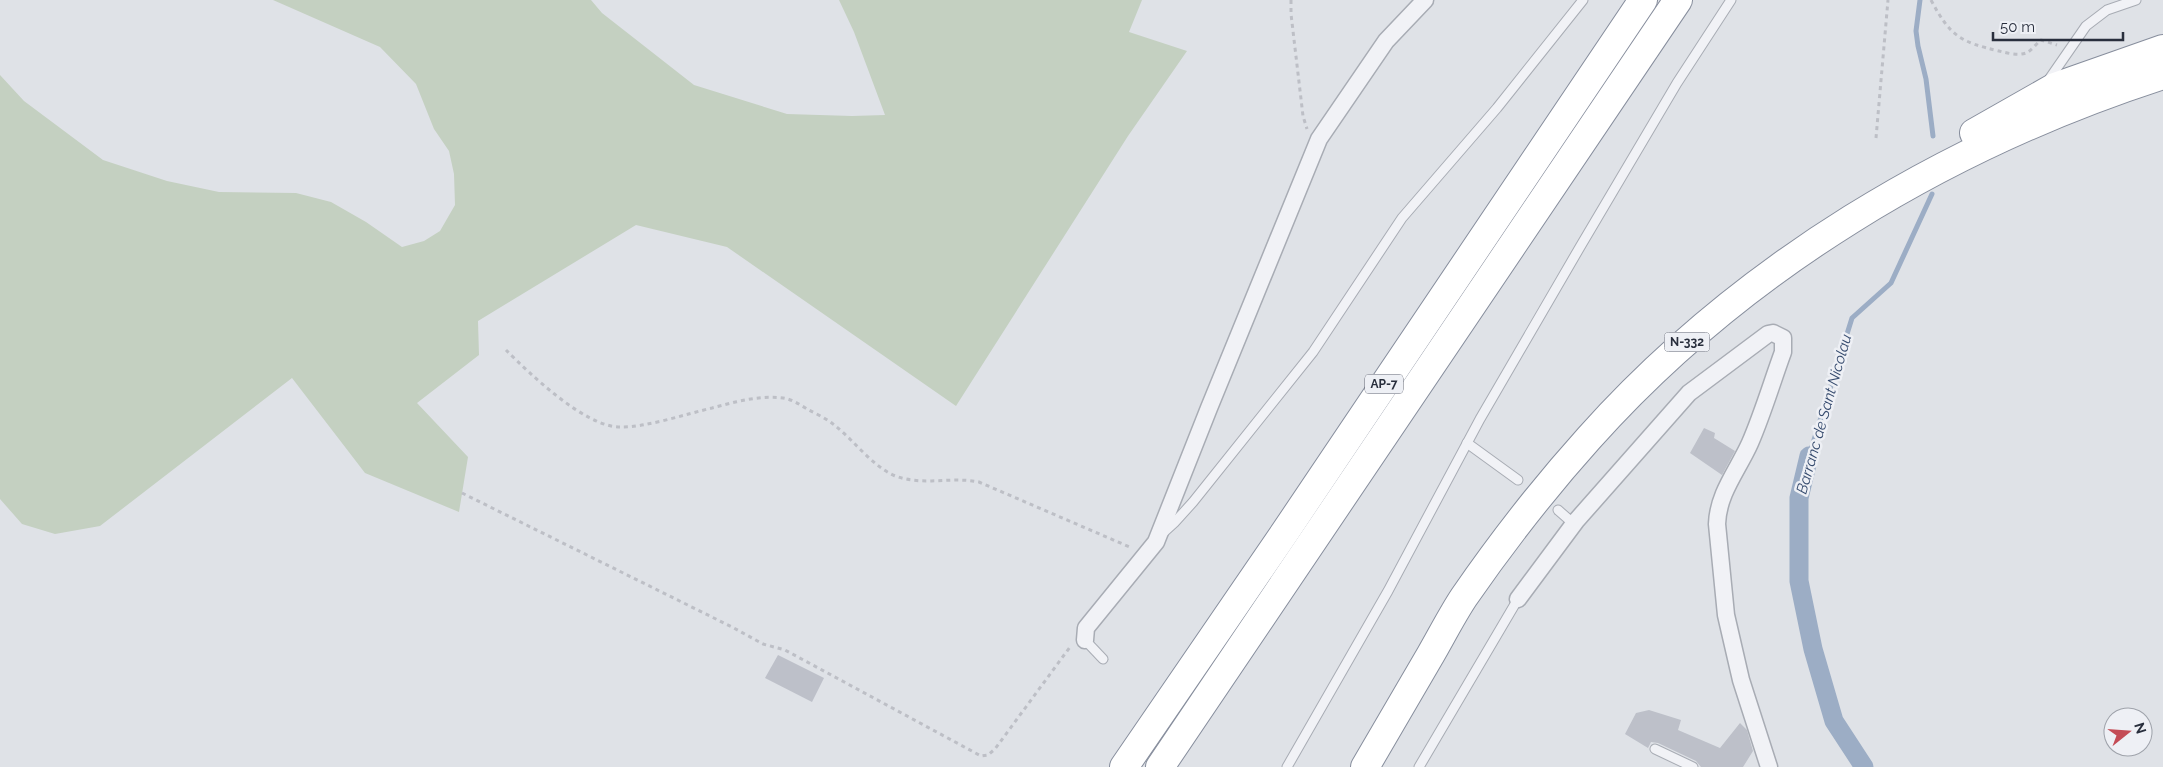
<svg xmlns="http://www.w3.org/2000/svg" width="2163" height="767" viewBox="0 0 2163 767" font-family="Raleway,sans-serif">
<rect width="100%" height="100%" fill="#dfe2e7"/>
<!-- green -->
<path fill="#c4d0c1" d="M273 0H591L602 13 694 85 787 114 852 116 885 115 854 32 839 0H1142L1129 32 1187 51 1128 136 956 406 727 247 636 225 478 321 479 355 417 403 468 457 459 512 365 473 292 378 100 526 55 534 22 524 0 499V75L24 101 103 160 167 181 219 192 296 193 331 202 366 222 402 247 424 241 440 231 455 205 454 174 449 151 434 129 416 84 380 47Z"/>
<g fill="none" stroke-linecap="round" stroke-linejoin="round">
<!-- stream -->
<g stroke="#9cadc5" stroke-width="5">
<path d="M1920 0 1916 31 1918 46 1926 79 1933 136"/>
<path d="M1809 456 1852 318 1891 283 1932 194"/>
</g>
<!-- canal -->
<path stroke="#9cadc5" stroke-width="19" d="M1809 456 1799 498V581L1813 649 1834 721 1864 767"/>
</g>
<!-- building -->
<g fill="#bdc0c9">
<path d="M1704 428 1715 433 1714 438 1735 451 1722 475 1690 453Z"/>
<path d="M778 655 824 678 812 702 765 678Z"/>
<path d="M1649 710 1681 720 1678 730 1720 748 1740 723 1747 730 1753 751 1743 767H1701L1696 761 1658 743 1651 742 1648 748 1625 734 1636 713Z"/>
</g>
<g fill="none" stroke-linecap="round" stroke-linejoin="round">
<defs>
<g id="lane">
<path d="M2049 84 2050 78 2086 26 2107 10 2136 0"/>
<path d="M1467 443 1518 480"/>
<path d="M1558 510 1574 524"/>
<path d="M1163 533 1174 523 1193 502 1313 352 1402 218 1497 108 1583 0"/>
<path d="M1085 640 1103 659"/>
<path d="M1655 749 1693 767"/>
<path d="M1287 767 1388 591 1480 419 1580 247 1677 83 1731 0"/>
<path d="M1419 767 1518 599"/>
</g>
<g id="street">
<path d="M1518 599 1576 521 1689 393 1768 334 1773 333 1783 338V352C1772 382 1763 413 1750 443 1738 470 1718 493 1717 524L1726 615 1741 680 1769 767"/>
<path d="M1085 640 1086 628 1156 542 1209 408 1319 139 1386 41 1425 0"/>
</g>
<g id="highway">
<path d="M1974 133 2055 87 2163 49"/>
<path d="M1124 767 1285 532 1643 0"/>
<path d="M1160 767 1678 0"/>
<path d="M1365 767C1387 729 1409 691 1431 654 1442 635 1452 615 1464 597 1502 542 1544 488 1589 438 1741 268 1946 145 2163 75"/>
</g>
</defs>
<!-- lane casing -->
<use href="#lane" stroke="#a8acb4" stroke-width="11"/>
<!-- street casing -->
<use href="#street" stroke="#a8acb4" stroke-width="19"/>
<!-- highway casing -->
<use href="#highway" stroke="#878e9d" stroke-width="30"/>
<!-- path -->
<g stroke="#bdbfc6" stroke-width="3" stroke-dasharray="4 4" stroke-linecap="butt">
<path d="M1291 0V14L1303 116 1307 129"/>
<path d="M1931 0C1950 36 1960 42 1999 51 2007 53 2018 56 2026 53 2031 51 2036 44 2041 40L2057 45"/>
<path d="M1876 138 1888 0"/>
<path d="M506 350C530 374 585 427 620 427 644 428 686 414 712 408 735 402 759 395 783 398 791 399 799 404 807 409 815 413 825 418 833 424 853 439 870 464 893 475 922 487 950 476 979 482L1132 548"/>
<path d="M462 493 732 627 763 644 785 650 981 756 988 755 995 749 1070 647"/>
</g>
<!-- lane -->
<use href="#lane" stroke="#f1f2f6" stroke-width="9"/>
<!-- street -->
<use href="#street" stroke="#f1f2f6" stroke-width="16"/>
<!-- highway -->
<use href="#highway" stroke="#fff" stroke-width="28"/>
</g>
<g text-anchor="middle" stroke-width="5" stroke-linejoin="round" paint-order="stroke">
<!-- shield labels -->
<g fill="#eef0f5" stroke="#646974" stroke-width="1">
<rect x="1664.5" y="332.5" width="45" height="19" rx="4"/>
<rect x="1365" y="374.5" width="38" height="19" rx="4"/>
</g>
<g font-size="12" font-weight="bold" fill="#292f3d">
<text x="1687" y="346">N-332</text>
<text x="1384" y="388">AP-7</text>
</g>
<!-- water labels -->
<g font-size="15" font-style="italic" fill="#364b6e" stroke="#eef0f5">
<text transform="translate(1824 414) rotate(-74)" y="5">Barranc de Sant Nicolau</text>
</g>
</g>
<!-- north arrow -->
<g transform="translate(2128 732) rotate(73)"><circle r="24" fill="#eef0f5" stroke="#9fa3ab"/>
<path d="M0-4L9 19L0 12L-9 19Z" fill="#c44c56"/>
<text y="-8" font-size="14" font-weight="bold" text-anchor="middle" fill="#292f3d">N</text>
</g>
<!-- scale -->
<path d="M1993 32v8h130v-8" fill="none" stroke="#292f3d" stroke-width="2.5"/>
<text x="2000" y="32" font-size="15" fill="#292f3d" stroke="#eef0f5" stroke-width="4" paint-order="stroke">50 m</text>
</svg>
